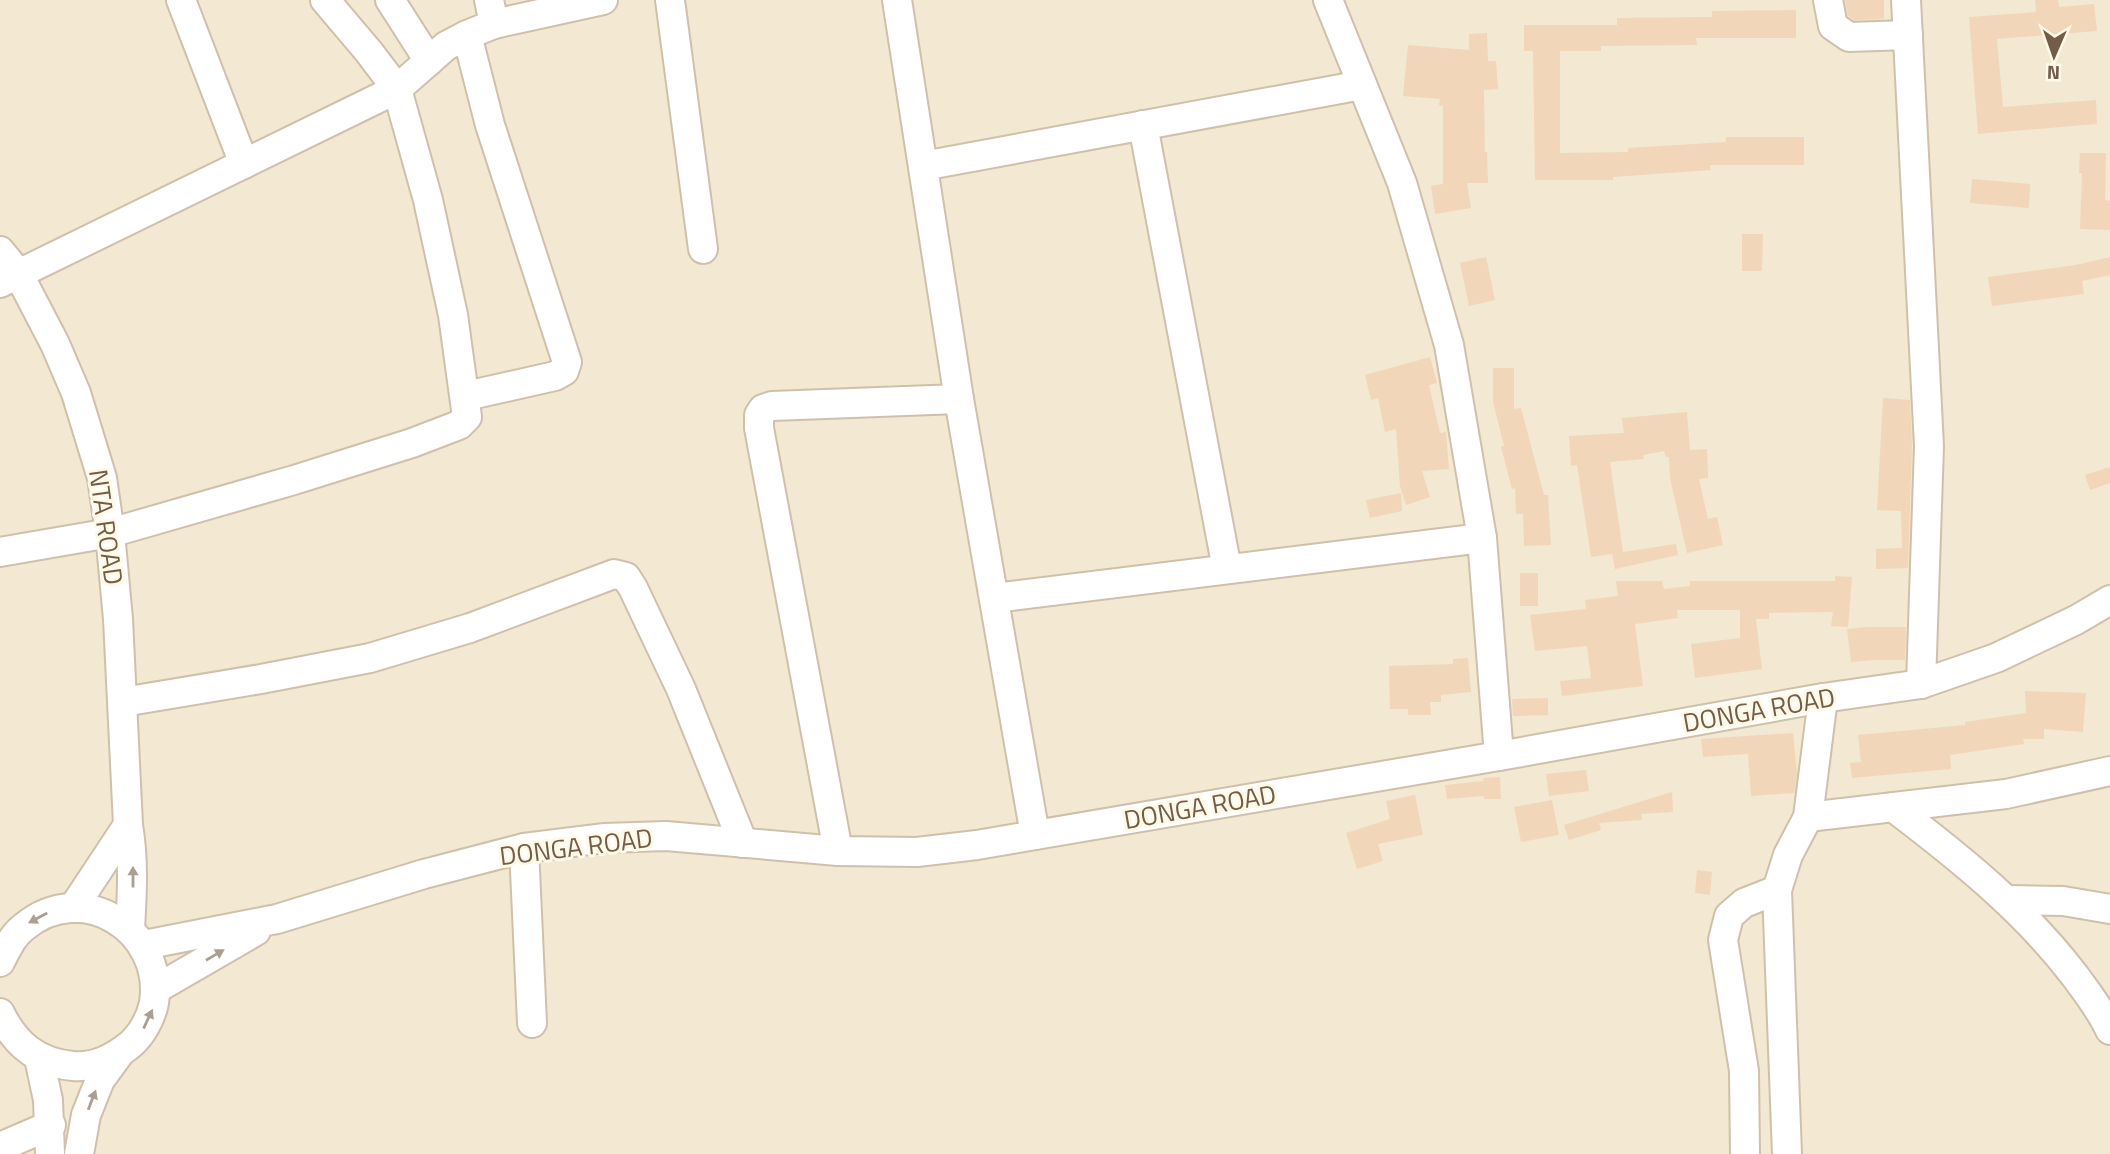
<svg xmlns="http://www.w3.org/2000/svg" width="2110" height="1154" viewBox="0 0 2110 1154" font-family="'Titillium Web',sans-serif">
<rect width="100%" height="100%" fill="#fcf5e2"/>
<!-- residential -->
<rect fill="#f3e8d1" x="0" y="0" width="2110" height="1154"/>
<!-- building -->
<g fill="#f1d6ba">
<path d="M1845 0H1884V19L1854 20 1848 16Z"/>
<path d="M2035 0H2058L2059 7 2094 4 2097 31 1997 39 2003 107 2096 100 2097 124 1978 134 1969 17 2036 12Z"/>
<path d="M1796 10V38H1696L1697 45 1601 46V51H1560V153L1628 152V148L1726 142V137H1804V165H1710L1711 170 1613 177V180H1535L1533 51H1524V25H1617V18L1712 17V11Z"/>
<path d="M1487 33 1488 61H1496L1498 89 1484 90 1485 152H1487L1488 183H1467L1471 208 1435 214 1431 186 1443 184V106L1439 105 1440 99 1403 96 1408 45 1469 50V34Z"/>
<path d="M2080 153H2106L2105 200 2110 201V230L2080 229 2082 173H2079Z"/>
<path d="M1972 179 2030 184 2029 208 1970 203Z"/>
<path d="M1742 234H1763L1762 271H1742Z"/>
<path d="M1486 257 1495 300 1469 306 1460 263Z"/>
<path d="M2110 257V275L2082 281 2084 294 1992 306 1988 277 2076 265Z"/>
<path d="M1430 357 1437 383 1429 385 1440 433 1446 432 1449 469 1422 471 1430 497 1406 505 1400 486 1396 429 1385 432 1378 398 1371 400 1365 375Z"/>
<path d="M1493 368H1514V409L1521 408 1544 495H1548L1551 545 1524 546 1523 514H1516L1515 488 1512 489 1501 447 1504 446 1493 402Z"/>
<path d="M1883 398 1910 400 1912 446 1908 568 1876 569V549L1902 548 1901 511 1877 510Z"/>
<path d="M1687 412 1690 450 1707 449 1708 478 1699 479 1708 519 1717 517 1723 545 1687 553 1670 478 1669 457H1666L1664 451 1643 455 1644 459 1610 462 1623 552 1676 544 1678 555 1615 569 1612 554 1591 557 1577 465 1571 466 1569 436 1624 433 1622 418Z"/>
<path d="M2110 467V483L2090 490 2085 475Z"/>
<path d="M1401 493 1402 511 1370 518 1366 500Z"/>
<rect x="1520" y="573" width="18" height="33"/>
<path d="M1835 576 1852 577 1848 627 1831 626 1833 612 1769 613V619H1756L1762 669 1695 678 1691 644 1740 638V610H1677L1678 618 1635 624 1643 686 1562 696 1560 681 1591 678 1587 646 1535 651 1530 615 1586 609 1585 600 1618 596 1616 581H1662L1664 589 1690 586V581H1835Z"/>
<path d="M1867 627H1906L1905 660H1875L1851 662 1847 629Z"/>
<path d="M1468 658 1471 692 1441 695V702H1430L1431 715H1408V709H1390L1389 666 1453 664V659Z"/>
<path d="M2025 691 2086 693 2083 732 2044 729V739H2023L2024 744 1950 755 1951 769 1852 778 1850 763 1861 762 1858 735 1965 725V722L2026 713Z"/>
<path d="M1548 698V715L1513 716 1512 699Z"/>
<path d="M1793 733 1797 774 1794 793 1751 796 1748 754 1703 757 1701 739Z"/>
<path d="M1586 770 1589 791 1549 796 1546 774Z"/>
<path d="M1500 777 1501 799H1484V796L1447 799 1445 785 1484 781 1483 778Z"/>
<path d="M1672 792 1673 812 1641 814 1642 820 1599 823 1601 830 1569 840 1564 825Z"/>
<path d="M1415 795 1423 835 1378 844 1383 861 1357 869 1346 833 1390 819 1386 801Z"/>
<path d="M1552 800 1559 835 1521 842 1514 807Z"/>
<path d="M1697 870 1712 872 1710 895 1695 893Z"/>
</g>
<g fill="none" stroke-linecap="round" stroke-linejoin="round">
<defs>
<g id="minor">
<path d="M181 0 244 164"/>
<path d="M390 0 429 61"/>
<path d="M489 0 494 24"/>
<path d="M670 0 703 249"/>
<path d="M897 0 959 399 1035 835"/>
<path d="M1328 0 1402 183 1449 345 1482 538 1499 756"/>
<path d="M1828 0 1833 26 1849 37 1908 35"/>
<path d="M1906 0 1929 446 1921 684"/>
<path d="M1143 125 1227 569"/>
<path d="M923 166 1362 85"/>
<path d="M0 251 18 273 55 344 76 393 102 478 110 533 118 619 128 825C134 860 132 894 130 929"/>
<path d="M0 283 397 89 446 46 467 35 494 24 603 0"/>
<path d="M466 396 555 376 564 371 567 362 490 125 467 35"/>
<path d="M0 552 110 533 294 480 412 443 459 425 467 417 453 315 428 200 397 89 369 52 325 0"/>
<path d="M995 598 1482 538"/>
<path d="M123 702 261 679 370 658 470 628 614 574 626 577 633 588 681 689 743 843"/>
<path d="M1893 807C1960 858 2024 909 2075 976 2088 994 2101 1010 2110 1030"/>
<path d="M1808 817 2006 794 2110 771"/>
<path d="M524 848 532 1023"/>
<path d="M838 851 759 428V415L763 409 772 406 959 399"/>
<path d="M2007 900 2063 901 2110 909"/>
<path d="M73 908 128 825"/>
<path d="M144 945 277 919 424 874 524 848 605 838 666 836 838 851 917 852 977 845 1499 756 1823 698 1921 684 1996 658 2076 620 2110 600"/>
<path d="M0 962C7 949 12 936 24 927 82 878 165 930 154 1003 151 1018 142 1034 131 1044 114 1058 95 1068 73 1066 37 1063 15 1044 0 1013"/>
<path d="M156 989 256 931"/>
<path d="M39 1058 48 1100 50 1154"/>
<path d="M0 1147 51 1125"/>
<path d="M79 1154 86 1115 100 1080 119 1054"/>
<path d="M1745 1154 1744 1071 1723 940 1729 916 1744 903 1777 890"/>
<path d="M1787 1154 1777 890 1788 855 1808 817 1823 698"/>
</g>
</defs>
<!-- minor casing -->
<use href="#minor" stroke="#cfc0ac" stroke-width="32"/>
<!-- minor -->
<use href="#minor" stroke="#fff" stroke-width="28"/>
</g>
<!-- one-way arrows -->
<defs><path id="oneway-solid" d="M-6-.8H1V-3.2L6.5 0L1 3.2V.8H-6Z" transform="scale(1.75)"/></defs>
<g fill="#ab9e92">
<use href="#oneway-solid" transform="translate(133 877) rotate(-90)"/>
<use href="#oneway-solid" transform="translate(38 918) rotate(152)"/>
<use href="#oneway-solid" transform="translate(215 955) rotate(-30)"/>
<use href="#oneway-solid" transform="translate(148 1019) rotate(-65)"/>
<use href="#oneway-solid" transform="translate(92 1100) rotate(-69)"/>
</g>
<g text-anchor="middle" stroke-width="6" stroke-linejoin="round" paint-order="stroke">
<!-- street labels -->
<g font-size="26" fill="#735d49" stroke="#fff9e8">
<text transform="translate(106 527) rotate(82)" y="9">NTA ROAD</text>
<text transform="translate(1759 710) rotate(-10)" y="9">DONGA ROAD</text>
<text transform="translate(1200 807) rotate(-10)" y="9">DONGA ROAD</text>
<text transform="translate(576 847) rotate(-7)" y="9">DONGA ROAD</text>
</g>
</g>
<!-- north arrow -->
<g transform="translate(2054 56) rotate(182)" stroke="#fff9e8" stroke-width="5" paint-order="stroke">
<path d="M0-5L12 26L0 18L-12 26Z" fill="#735d49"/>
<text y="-10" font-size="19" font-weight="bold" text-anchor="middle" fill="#735d49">N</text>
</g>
</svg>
